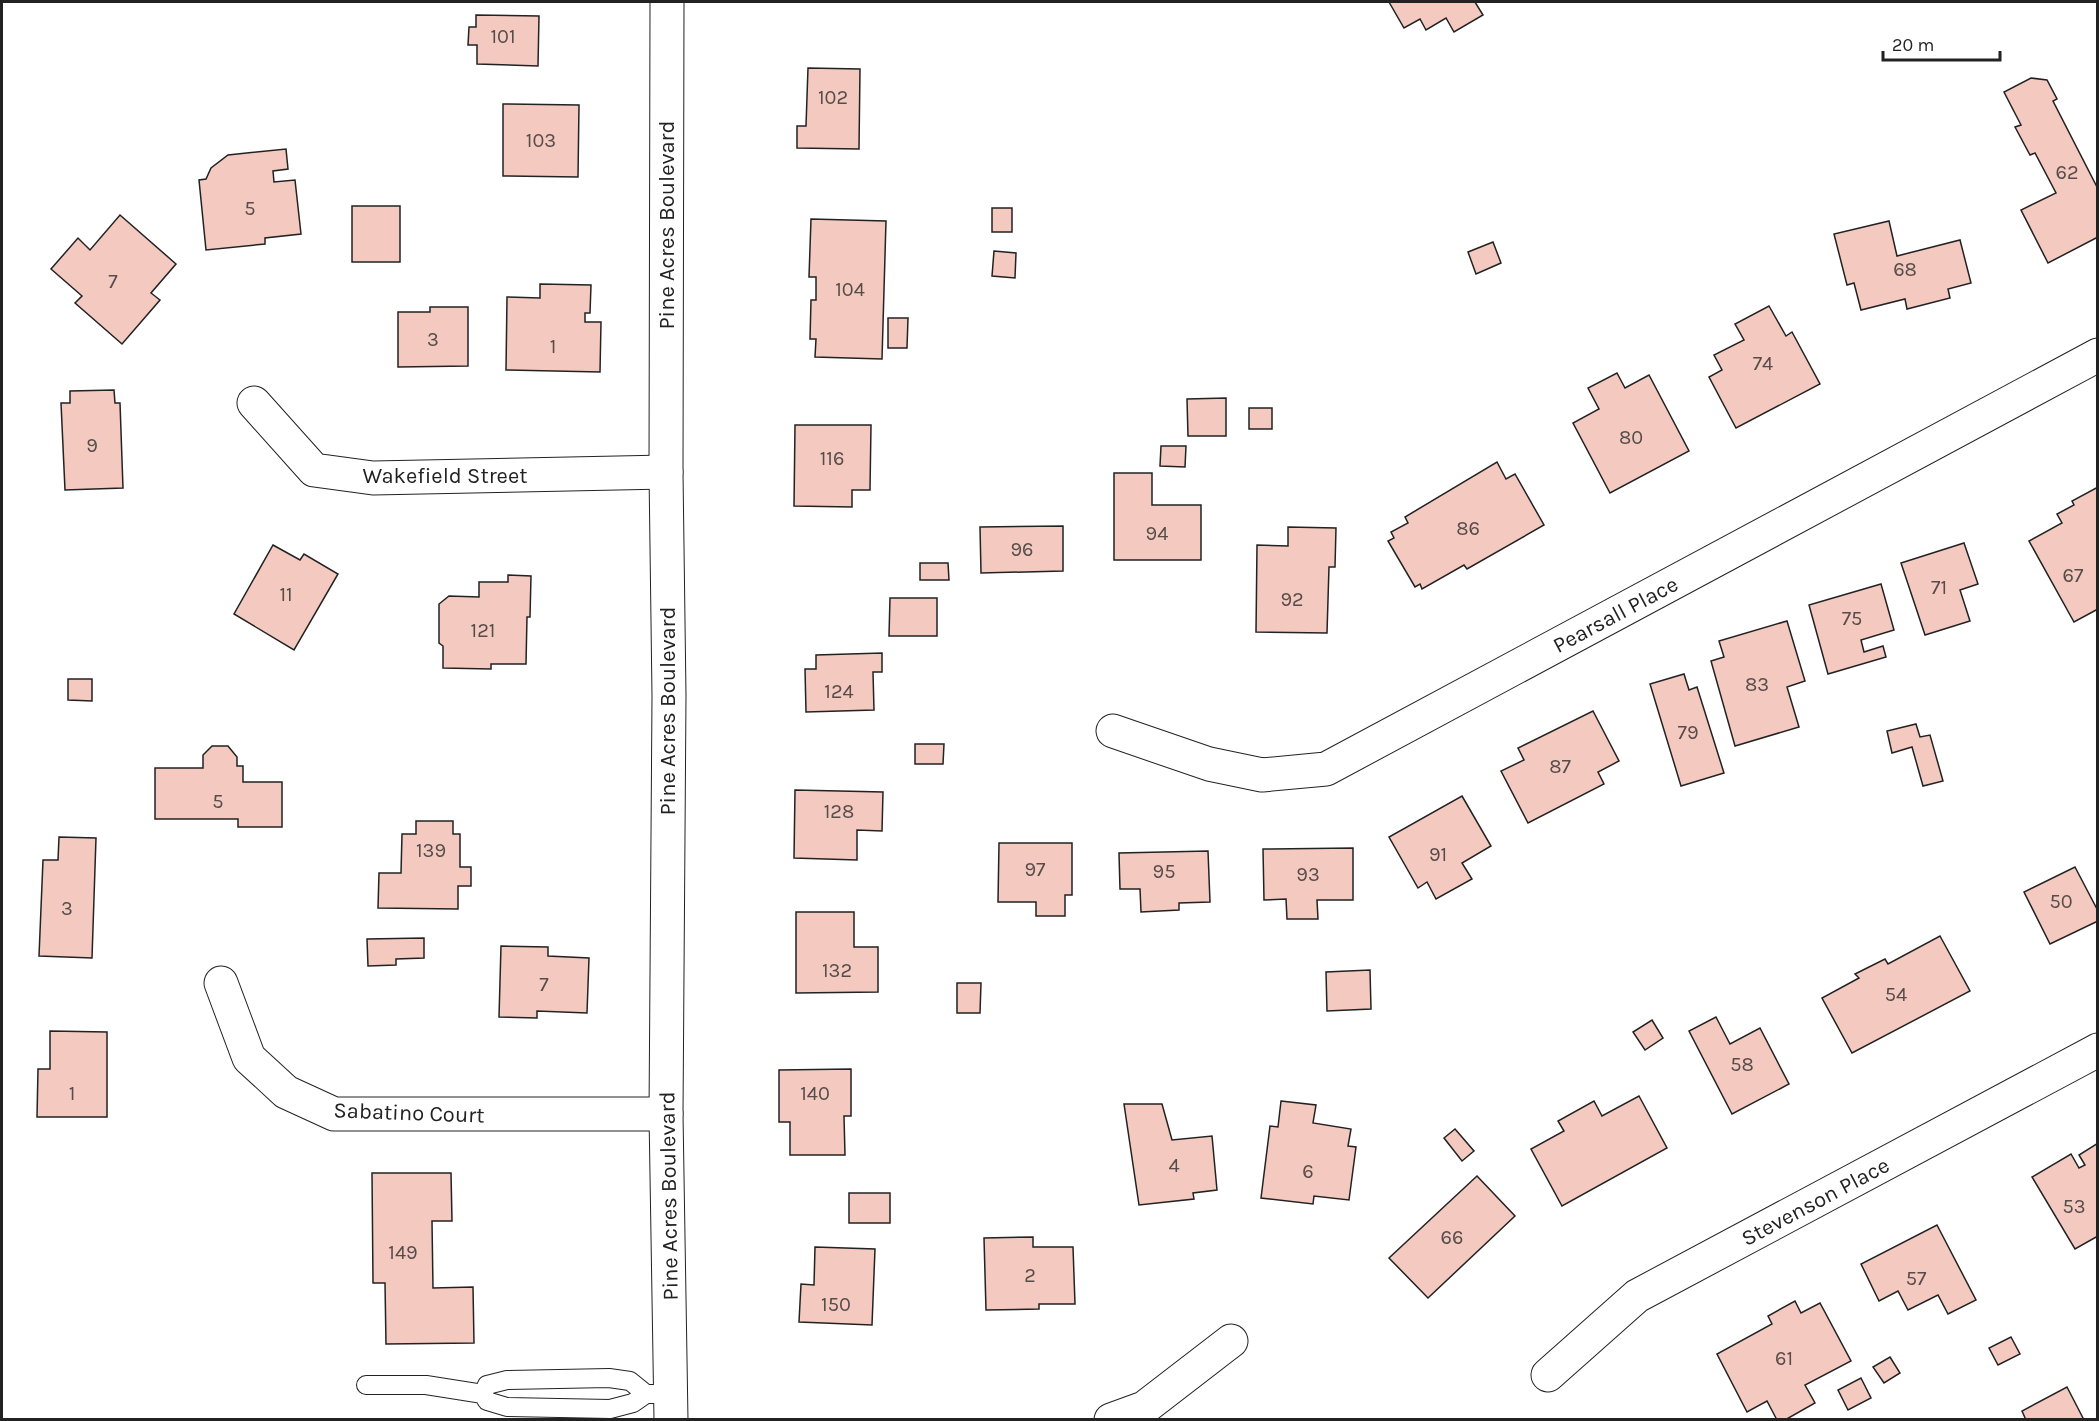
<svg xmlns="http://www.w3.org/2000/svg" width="2099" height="1421" viewBox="0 0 2099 1421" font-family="Karla,sans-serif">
<rect width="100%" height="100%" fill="#fff"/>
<!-- building -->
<g fill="#f3c9c0" stroke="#222" stroke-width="1.5">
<path d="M1389 2H1475L1483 15 1454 32 1446 18 1426 30 1420 19 1404 28Z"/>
<path d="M476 15 539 16 538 66 477 64V45H468L469 27H476Z"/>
<path d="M808 68 860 69 859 149 797 148V126H806Z"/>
<path d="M2031 78 2047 80 2057 99 2053 101 2098 189V237L2048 263 2021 210 2056 193 2035 153 2030 155 2015 127 2021 125 2004 92Z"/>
<path d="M503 104 579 105 578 177 503 176Z"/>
<path d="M286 149 288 169 273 171 274 182 295 180 301 234 265 238V244L206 250 199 180 206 179 211 168 228 155Z"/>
<rect x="352" y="206" width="48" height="56"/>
<rect x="992" y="208" width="20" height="24"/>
<path d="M120 215 176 264 151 293 160 300 122 344 75 303 82 296 51 269 78 238 90 250Z"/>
<path d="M811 219 886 221 882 359 815 357 816 339H810L811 300H816V277H809Z"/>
<path d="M1889 221 1897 256 1960 240 1971 283 1948 289 1950 298 1907 309 1905 299 1861 310 1854 283 1847 285 1834 234Z"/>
<path d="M1493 242 1501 263 1476 274 1468 252Z"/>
<path d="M994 251 1016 253 1015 278 992 276Z"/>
<path d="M540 284 591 285 590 313H585V322H601L600 372 506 370 507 297 540 298Z"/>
<path d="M1769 306 1786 336 1792 332 1820 384 1736 428 1709 377 1722 370 1714 355 1744 340 1735 324Z"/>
<path d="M430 307H468V366L398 367V312H430Z"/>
<path d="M888 318H908L907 348H888Z"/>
<path d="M1617 373 1625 388 1649 375 1689 451 1610 493 1573 423 1599 409 1588 388Z"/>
<path d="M114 390 115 403H120L123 488 65 490 61 403H70V391Z"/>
<path d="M1226 398V436H1188L1187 399Z"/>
<rect x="1249" y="408" width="23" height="21"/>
<path d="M795 425H871L870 490H852V507L794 506Z"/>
<path d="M1161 446H1186L1185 467 1160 466Z"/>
<path d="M1497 462 1506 479 1515 474 1544 525 1467 569 1464 565 1422 589 1420 584 1415 587 1388 541 1394 538 1391 532 1408 523 1405 517Z"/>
<path d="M1114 473H1152V505H1201V560H1114Z"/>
<path d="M2098 487V609L2074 622 2029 541 2062 523 2057 514 2074 505 2072 501Z"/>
<path d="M1063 526V571L981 573 980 527Z"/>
<path d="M1288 527 1336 528 1335 567H1329L1327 633 1256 632 1257 545 1288 546Z"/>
<path d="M1964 543 1978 584 1960 590 1970 621 1925 635 1901 563Z"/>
<path d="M273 545 300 560 304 554 338 574 294 650 234 614Z"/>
<path d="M920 563H948L949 580H920Z"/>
<path d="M508 575 531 576 530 617H527L526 664H491V669L443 668V646L439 643V604L449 596 479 597V582H508Z"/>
<path d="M1881 584 1894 630 1861 640 1864 652 1883 646 1886 657 1828 674 1809 605Z"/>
<path d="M890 598H937V636H889Z"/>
<path d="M1787 621 1805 681 1787 687 1799 727 1735 746 1711 661 1724 657 1719 641Z"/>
<path d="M882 653V672H873L874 710 806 712 805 669H816V655Z"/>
<path d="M1684 674 1689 690 1697 687 1724 773 1681 786 1650 684Z"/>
<path d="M68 679H92V701L68 700Z"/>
<path d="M1593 711 1619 761 1598 772 1604 784 1528 823 1501 771 1524 760 1518 748Z"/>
<path d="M1916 724 1920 737 1930 735 1943 781 1923 786 1912 747 1892 753 1887 731Z"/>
<path d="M915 744H944L943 764H915Z"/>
<path d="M212 746H228L237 757V766H243V782H282V827H238V819H155V768H203V755Z"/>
<path d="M795 790 883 792 882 831 857 830V860L794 858Z"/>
<path d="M1462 796 1491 846 1462 863 1472 879 1436 899 1427 882 1418 888 1389 837Z"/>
<path d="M416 821H453V834H460V867H471V886H458V909L378 908 379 873H401L402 834H416Z"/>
<path d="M59 837 96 838 92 958 39 956 43 860H58Z"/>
<path d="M999 843H1072V895H1065V916H1036V902H998Z"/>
<path d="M1353 848V900H1317L1318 919H1287L1286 899 1264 900 1263 849Z"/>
<path d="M1208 851 1210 902 1179 903V910L1141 912 1140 889H1120L1119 853Z"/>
<path d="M2075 867 2098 911V921L2050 944 2024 892Z"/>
<path d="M796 912H854V947H878V992L796 993Z"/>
<path d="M1940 936 1970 991 1852 1053 1822 998 1859 978 1855 974 1885 959 1888 964Z"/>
<path d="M424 938V958L396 959V965L368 966 367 939Z"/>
<path d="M501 946 548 947V956L589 958 587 1013 537 1011V1018L499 1017Z"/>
<path d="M1370 970 1371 1009 1327 1011 1326 972Z"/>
<path d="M957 983H981L980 1013H957Z"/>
<path d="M1716 1017 1730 1044 1760 1028 1789 1084 1732 1114 1689 1031Z"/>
<path d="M1652 1020 1663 1038 1645 1050 1633 1032Z"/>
<path d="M50 1031 107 1032V1117H37L38 1069H50Z"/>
<path d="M851 1069V1116H844L845 1155H790V1122H779V1070Z"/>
<path d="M1639 1096 1667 1148 1562 1206 1531 1149 1564 1131 1558 1121 1594 1101 1602 1116Z"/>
<path d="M1281 1101 1316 1105 1313 1123 1351 1129 1348 1146 1356 1147 1349 1200 1314 1196 1313 1204 1261 1198 1270 1126 1278 1127Z"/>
<path d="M1124 1104H1162L1172 1140 1212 1136 1217 1190 1193 1193 1194 1199 1139 1205Z"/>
<path d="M1455 1129 1474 1151 1462 1161 1444 1138Z"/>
<path d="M2098 1143V1236L2075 1249 2032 1177 2071 1154 2079 1168 2085 1165 2079 1155Z"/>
<path d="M372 1173H451L452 1221H432L433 1288 473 1287 474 1343 386 1344 385 1283H373Z"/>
<path d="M1477 1176 1515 1216 1428 1298 1389 1258Z"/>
<rect x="849" y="1193" width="41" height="30"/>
<path d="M1937 1225 1976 1300 1948 1314 1938 1295 1908 1310 1898 1291 1879 1301 1861 1264Z"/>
<path d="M1033 1237V1247H1073L1075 1304H1039V1309L986 1310 984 1238Z"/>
<path d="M815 1247 875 1249 872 1325 799 1322 801 1284 814 1285Z"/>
<path d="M1795 1301 1801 1313 1820 1303 1851 1361 1805 1385 1815 1403 1785 1420H1777L1767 1401 1747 1412 1717 1354 1772 1324 1768 1316Z"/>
<path d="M2011 1337 2020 1354 1998 1365 1989 1348Z"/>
<path d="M1890 1357 1900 1373 1884 1383 1873 1367Z"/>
<path d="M1861 1378 1871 1398 1848 1410 1838 1390Z"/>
<path d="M2067 1387 2084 1420H2026L2022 1411Z"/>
</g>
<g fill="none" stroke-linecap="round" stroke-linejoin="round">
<defs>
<g id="service">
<path d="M366 1385H426L483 1394 487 1401 507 1407 610 1409 633 1403 646 1394H671"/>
<path d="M483 1394 487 1385 507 1380 609 1378 630 1381 646 1394"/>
</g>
<g id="minor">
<path d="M667 2 666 472 669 696 666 1114 671 1420"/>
<path d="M254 403 314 470 373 478 666 472"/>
<path d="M1113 731 1209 764 1262 775 1326 769 2098 355"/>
<path d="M221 983 249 1058 286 1092 334 1114H666"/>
<path d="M1548 1375 1637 1296 2098 1050"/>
<path d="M1111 1420 1144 1408 1231 1341"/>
</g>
</defs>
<!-- service casing -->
<use href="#service" stroke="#222" stroke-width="20"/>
<!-- minor casing -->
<use href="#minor" stroke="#222" stroke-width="35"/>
<!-- service -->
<use href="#service" stroke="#fff" stroke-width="18"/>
<!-- minor -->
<use href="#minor" stroke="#fff" stroke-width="33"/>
</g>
<g text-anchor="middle" stroke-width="4.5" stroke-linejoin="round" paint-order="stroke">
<!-- number labels -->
<g font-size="20" fill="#564c4a">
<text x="503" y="43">101</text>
<text x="833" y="104">102</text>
<text x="541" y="147">103</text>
<text x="2067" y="179">62</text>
<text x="250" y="215">5</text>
<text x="1905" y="276">68</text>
<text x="113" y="288">7</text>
<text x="850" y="296">104</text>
<text x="433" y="346">3</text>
<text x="553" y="353">1</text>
<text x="1763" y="370">74</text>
<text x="1631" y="444">80</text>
<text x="92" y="452">9</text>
<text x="832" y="465">116</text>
<text x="1468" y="535">86</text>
<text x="1157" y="540">94</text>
<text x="1022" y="556">96</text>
<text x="2073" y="582">67</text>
<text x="1939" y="594">71</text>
<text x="286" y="601">11</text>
<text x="1292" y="606">92</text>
<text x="1852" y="625">75</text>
<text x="483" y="637">121</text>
<text x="1757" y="691">83</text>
<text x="839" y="698">124</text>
<text x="1688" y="739">79</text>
<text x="1560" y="773">87</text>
<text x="218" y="808">5</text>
<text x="839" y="818">128</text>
<text x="431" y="857">139</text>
<text x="1438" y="861">91</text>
<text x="1035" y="876">97</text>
<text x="1164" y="878">95</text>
<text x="1308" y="881">93</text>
<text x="2061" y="908">50</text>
<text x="67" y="915">3</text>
<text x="837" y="977">132</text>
<text x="544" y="991">7</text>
<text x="1896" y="1001">54</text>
<text x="1742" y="1071">58</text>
<text x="72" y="1100">1</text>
<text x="815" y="1100">140</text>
<text x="1174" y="1172">4</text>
<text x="1308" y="1178">6</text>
<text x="2074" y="1213">53</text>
<text x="1452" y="1244">66</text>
<text x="403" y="1259">149</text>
<text x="1030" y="1282">2</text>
<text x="1916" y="1285">57</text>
<text x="836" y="1311">150</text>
<text x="1784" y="1365">61</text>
</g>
<!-- street labels -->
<g font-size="22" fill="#222" stroke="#fff">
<text transform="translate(666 225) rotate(-90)" y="8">Pine Acres Boulevard</text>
<text x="445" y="483">Wakefield Street</text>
<text transform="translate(1615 614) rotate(-28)" y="8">Pearsall Place</text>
<text transform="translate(667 711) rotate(-90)" y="8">Pine Acres Boulevard</text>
<text transform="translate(409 1112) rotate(2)" y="8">Sabatino Court</text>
<text transform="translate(668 1196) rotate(-91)" y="8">Pine Acres Boulevard</text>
<text transform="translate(1815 1201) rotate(-28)" y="8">Stevenson Place</text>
</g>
</g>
<!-- border -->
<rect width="2099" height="1421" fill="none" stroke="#222222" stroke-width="6"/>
<!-- scale -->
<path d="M1883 51v9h117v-9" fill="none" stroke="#222222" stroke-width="3"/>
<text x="1892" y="51" font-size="18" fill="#222222" stroke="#ffffff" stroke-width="4.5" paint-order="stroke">20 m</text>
</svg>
